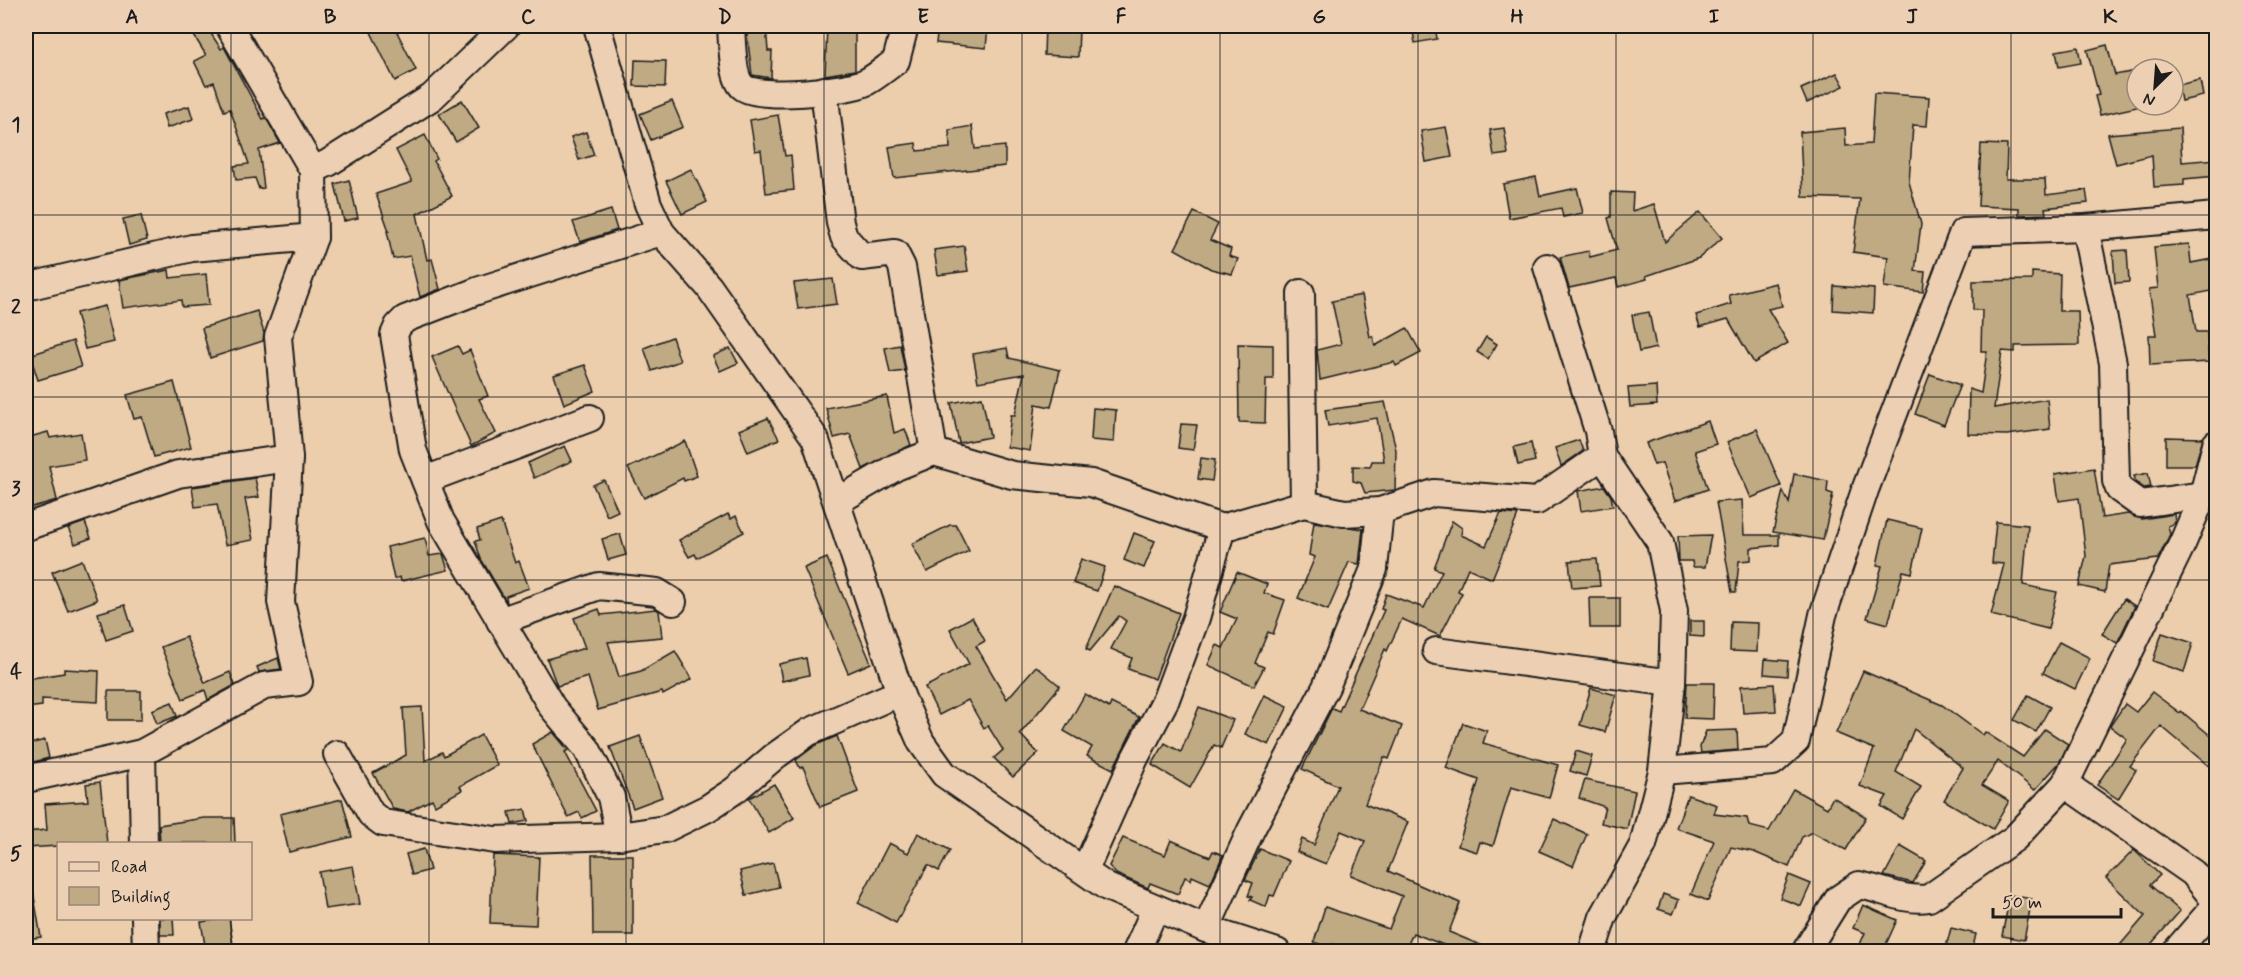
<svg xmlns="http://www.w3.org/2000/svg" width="2242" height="977" viewBox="0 0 2242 977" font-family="Mynerve,sans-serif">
<rect width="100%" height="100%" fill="#ecceac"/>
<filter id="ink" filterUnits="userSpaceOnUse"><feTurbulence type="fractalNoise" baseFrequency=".0167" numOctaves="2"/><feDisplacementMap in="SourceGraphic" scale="12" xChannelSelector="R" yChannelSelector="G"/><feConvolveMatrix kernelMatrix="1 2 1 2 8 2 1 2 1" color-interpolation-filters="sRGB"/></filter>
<g filter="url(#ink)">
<!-- building -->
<g fill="#c0aa83" stroke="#1c1c1c" stroke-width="1.5">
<path d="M188 26H206L221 49 224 47 263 119 266 118 280 143 259 150 264 188 259 189 255 178 236 180 234 166 249 164 230 109 224 111 214 82 206 85 194 61 206 55Z"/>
<path d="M368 26H394L416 70 395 81Z"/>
<path d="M746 26H766L768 51H772L771 78 752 75Z"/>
<path d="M827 26H855V70L825 75Z"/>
<path d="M938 26H988L986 48 936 43Z"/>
<path d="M1045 26 1079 27 1078 57 1044 55Z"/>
<path d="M1435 26 1437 39 1415 43 1412 27Z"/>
<path d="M2107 45 2115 75 2137 71V107L2100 115 2095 96 2099 95 2087 50Z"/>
<path d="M2078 47 2081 63 2059 67 2056 51Z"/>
<path d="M635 60 666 61 665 87 634 86Z"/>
<path d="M1837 73 1844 86 1807 103 1801 89Z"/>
<path d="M2200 80 2203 96 2181 101 2178 85Z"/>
<path d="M1874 93 1929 97 1927 126 1913 125 1909 182 1921 224 1915 271 1925 272 1923 292 1884 287 1888 257 1853 252 1860 199 1803 197 1800 132 1845 128 1846 146 1871 144Z"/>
<path d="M462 100 479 128 456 142 439 114Z"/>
<path d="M672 101 683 127 651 140 640 114Z"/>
<path d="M189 106 193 119 167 128 163 114Z"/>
<path d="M778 115 785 156 791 155 794 190 766 193 761 150 755 151 750 120Z"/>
<path d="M972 126 975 149 1005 146V166L894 178 889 147 916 143 917 151 950 148 949 130Z"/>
<path d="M1446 127 1452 157 1426 162 1421 131Z"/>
<path d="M1504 128 1508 154 1494 156 1490 130Z"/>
<path d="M2180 128 2182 162 2217 159V176L2184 179V185L2154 187 2152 155 2116 164 2108 134Z"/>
<path d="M586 132 594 155 579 160 571 137Z"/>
<path d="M425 135 437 159 434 161 452 196 417 214 427 260 432 259 440 289 420 297 410 256 393 259 387 231H389L376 194 412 182 396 150Z"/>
<path d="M1981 144 2007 145 2006 179H2045L2046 195 2086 190 2088 203 2045 208 2046 214 2019 215V208L1978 206Z"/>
<path d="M691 169 707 202 682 214 666 181Z"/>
<path d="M1536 177 1540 196 1577 188 1583 213 1563 217 1561 208 1509 218 1503 184Z"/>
<path d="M349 180 358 218 344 221 335 184Z"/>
<path d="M1611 192 1633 193 1632 211 1654 204 1665 242 1700 212 1722 238 1699 258 1646 276 1647 279 1618 287 1616 278 1569 288 1560 257 1588 251 1590 257 1617 250 1608 218 1611 217Z"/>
<path d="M611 210 617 230 580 242 573 222Z"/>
<path d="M1194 212 1218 224 1210 240 1231 249 1229 256 1238 259 1232 274 1211 269 1175 249Z"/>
<path d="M141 215 147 240 129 245 123 219Z"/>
<path d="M2189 244 2191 263 2217 258V290L2190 295 2196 332H2207L2209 362 2150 365 2149 335H2156L2149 289 2158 288 2154 247Z"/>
<path d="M964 246 968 271 938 275 934 250Z"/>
<path d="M2127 250 2129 282 2115 283 2113 251Z"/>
<path d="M169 270 170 278 206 274 209 305 182 307 181 300 123 308 119 280Z"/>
<path d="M2032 272 2060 274 2059 311H2078L2079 345 2015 346V352L2002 351 1994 408 2047 399 2050 429 2007 435 1968 434 1969 389 1981 393 1987 351H1981L1982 310H1973V281L2032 280Z"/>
<path d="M833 279 837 304 798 309 794 283Z"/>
<path d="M1776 283 1782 306 1768 309 1788 343 1754 363 1728 319 1700 327 1696 315 1731 304 1729 295Z"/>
<path d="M1834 286 1874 289 1873 313 1833 310Z"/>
<path d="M1362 295 1370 337H1373L1375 346 1407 328 1421 353 1396 366 1394 362 1320 380 1317 350 1341 344 1332 301Z"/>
<path d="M105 306 114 342 85 349 76 313Z"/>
<path d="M257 311 264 333 263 341 210 358 202 328Z"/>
<path d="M1649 312 1656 348 1639 352 1632 315Z"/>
<path d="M672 337 680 361 652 371 644 348Z"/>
<path d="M1486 337 1497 344 1488 359 1477 352Z"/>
<path d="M73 341 81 367 38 380 30 355Z"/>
<path d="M1238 344 1273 345V379H1266L1265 423 1239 422Z"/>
<path d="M900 345 905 371 890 373 885 348Z"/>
<path d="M458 346 462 354 470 350 488 396 479 399 496 433 471 446 432 357Z"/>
<path d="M730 348 738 363 720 371 713 356Z"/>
<path d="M1007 348 1009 358 1060 370 1051 407 1036 404 1030 451 1007 447 1011 415H1015L1024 374 978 382 973 354Z"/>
<path d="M585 365 595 391 564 404 554 375Z"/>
<path d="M1930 374 1960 385 1944 425 1915 414Z"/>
<path d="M174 382 191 447 154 457 142 417 134 419 127 395Z"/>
<path d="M1656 386 1657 405 1630 407 1628 388Z"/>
<path d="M887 396 894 433 905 429 911 445 863 469 850 434 834 438 826 408Z"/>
<path d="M982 397 990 437 959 443 951 403Z"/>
<path d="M1385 402 1396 450 1395 490 1365 493 1361 483 1353 481V466L1370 467 1372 461H1384L1377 418 1328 426 1325 410Z"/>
<path d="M1093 408 1116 410 1114 442 1091 440Z"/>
<path d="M768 418 779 439 748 452 739 430Z"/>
<path d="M1708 421 1716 444 1695 451 1708 489 1675 501 1662 463 1654 465 1646 443Z"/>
<path d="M1181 424 1197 425 1193 450 1178 448Z"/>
<path d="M1757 429 1781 486 1751 498 1727 442Z"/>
<path d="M48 432 50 438 81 433 85 460 49 466 57 500 29 508 26 493V438Z"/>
<path d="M2166 437 2203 438 2195 465H2166Z"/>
<path d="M1579 440 1583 451 1561 466 1555 448Z"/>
<path d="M685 441 697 476 684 481 683 478 644 498 628 468Z"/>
<path d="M1531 443 1535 461 1518 465 1514 447Z"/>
<path d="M565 446 572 461 534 478 528 463Z"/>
<path d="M1201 458 1215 460 1212 481 1198 479Z"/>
<path d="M2094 468 2102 518 2128 514 2142 519 2174 514 2175 523 2168 526 2170 534 2158 559 2109 565 2105 592 2079 586 2086 556 2079 498 2059 501 2055 474Z"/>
<path d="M2148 473 2151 487 2144 488 2136 482 2134 476Z"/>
<path d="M1794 474 1828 481 1827 492 1833 494 1823 540 1773 532 1783 491 1789 503Z"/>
<path d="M255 478 259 497 245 499 253 540 225 545 217 504 195 507 192 487Z"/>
<path d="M604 480 618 511 607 516 593 485Z"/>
<path d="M1604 486 1611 496 1613 506 1581 511 1578 491Z"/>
<path d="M1742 500 1744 535H1779V545L1751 548V560L1739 561 1736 592H1732L1716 502Z"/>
<path d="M1501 513 1518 515 1492 579 1468 568 1458 591 1462 593 1440 636 1402 619 1387 651 1385 649 1359 709 1402 726 1389 759 1384 757 1365 804 1408 822 1388 871 1460 903 1449 932 1495 951H1459L1413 933 1405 951H1357L1333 944 1332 948 1314 942 1325 907 1389 929 1402 896 1351 875 1365 841 1341 831 1326 864 1297 852 1302 839 1314 845 1338 786 1302 769 1332 708 1339 711 1384 610 1381 609 1386 594 1424 608 1442 571 1434 568 1452 521 1462 528 1461 535 1486 546Z"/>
<path d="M728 514 731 519 736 516 744 532 697 558 695 554 689 557 679 540Z"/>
<path d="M1887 520 1922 528 1912 573 1903 571 1888 624 1867 618 1882 566 1877 565Z"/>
<path d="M501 521 515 563 519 561 529 588 506 596 507 603 481 559 475 541 480 540 477 529Z"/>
<path d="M85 522 91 538 75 544 68 528Z"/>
<path d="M1314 522 1363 529 1359 564 1349 562 1328 610 1298 598 1315 557 1309 555Z"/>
<path d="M1996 522 2028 525 2023 585 2057 592 2048 629 1991 615 2004 564 1992 563Z"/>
<path d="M950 525H956L969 551 927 572 912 544Z"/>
<path d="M1134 533 1155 541 1144 568 1124 560Z"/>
<path d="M620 534 626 555 608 560 602 539Z"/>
<path d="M1711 535 1705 567H1693L1692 561H1679L1678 536Z"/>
<path d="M425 538 429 556 443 554 448 570 401 581 400 577 394 579 387 547Z"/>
<path d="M827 558 871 663 848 673 804 568Z"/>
<path d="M1081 559 1105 567 1097 591 1073 583Z"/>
<path d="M1597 559 1600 586 1572 588 1569 561Z"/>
<path d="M82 560 97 600 68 611 52 572Z"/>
<path d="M1237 572 1267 584 1264 593 1285 600 1273 634 1268 632 1255 663 1264 667 1254 686 1208 665 1217 645 1223 648 1237 619 1220 612Z"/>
<path d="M1114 586 1179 613 1155 679 1128 669 1132 658 1111 649 1126 621 1119 616 1090 651 1086 649Z"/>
<path d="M1589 598H1620V628H1590Z"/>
<path d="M2124 599 2135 606 2117 643 2102 634Z"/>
<path d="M125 605 133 631 106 640 98 613Z"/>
<path d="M599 609 601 615 656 609 659 611 662 637 608 642 619 677 641 671 675 651 692 679 663 695 662 692 598 710 588 677 557 686 547 659 585 648 574 618Z"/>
<path d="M972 617 985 641 976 646 1007 699 1036 666 1060 686 1020 734 1038 753 1013 777 994 758 1003 750 988 726 984 728 968 700 939 715 925 687 969 664 950 629Z"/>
<path d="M1690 621H1704V637L1690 636Z"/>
<path d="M1731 622 1758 623 1757 652 1730 651Z"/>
<path d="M2162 633 2193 643 2184 672 2153 661Z"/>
<path d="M186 637 205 683 230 672 235 685 208 700 205 690 183 699 161 647Z"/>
<path d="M2059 642 2090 658 2075 689 2043 673Z"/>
<path d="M278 658 281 669 259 672 257 667Z"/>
<path d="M806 658 809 675 782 681 779 664Z"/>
<path d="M1765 659 1788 661 1787 676 1764 674Z"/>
<path d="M64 669 99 671 98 702 42 699V706L26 708V679L64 673Z"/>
<path d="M1863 671 1942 705 1983 735 1985 732 2023 757 2045 729 2068 744 2059 763 2035 790 1998 761 1982 785 2009 801 1993 829 1944 800 1963 768 1914 729 1896 772 1921 787 1902 819 1881 806 1887 796 1860 786 1874 749 1836 733Z"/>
<path d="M1687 683H1714L1713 719 1685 718Z"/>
<path d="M1774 684 1776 711 1743 713 1741 686Z"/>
<path d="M1591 688 1616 695 1605 732 1580 725Z"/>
<rect x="108" y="691" width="33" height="29"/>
<path d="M2152 692 2180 713 2181 711 2217 741V773L2161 726 2130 766 2136 770 2118 799 2097 785 2127 739 2110 726 2125 704 2136 712Z"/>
<path d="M1085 694 1109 708 1111 703 1139 717 1113 769 1087 756 1092 747 1064 731Z"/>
<path d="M1264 695 1288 706 1269 745 1245 734Z"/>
<path d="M2028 695 2050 707 2036 732 2014 720Z"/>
<path d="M172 702 177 716 157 724 152 710Z"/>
<path d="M422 707 425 761 442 752 444 756 481 735 497 765 460 786 462 790 435 805 432 799 408 812 393 809 373 773 406 755 403 708Z"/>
<path d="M1199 707 1233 720 1221 748 1214 745 1190 788 1152 765 1165 743 1181 752Z"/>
<path d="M1463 723 1487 731 1483 743 1558 765 1549 798 1511 787 1493 846 1480 842 1477 852 1458 846 1479 780 1446 768Z"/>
<path d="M1737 730 1738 750 1701 753 1700 747 1706 731Z"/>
<path d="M553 732 563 744 567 751 565 752 596 811 582 818 579 812 568 817 532 744Z"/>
<path d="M640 736 662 797 633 808 610 747Z"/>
<path d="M837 736 858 792 820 807 803 767 800 768 796 760 816 745Z"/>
<path d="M45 740 49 758 26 764V745Z"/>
<path d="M1576 751 1592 756 1586 776 1570 771Z"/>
<path d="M1585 780 1635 791 1627 829 1601 823 1605 807 1579 798Z"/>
<path d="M100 782 107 843H58V846L26 848V832L47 830 45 804 88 801 86 784Z"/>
<path d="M774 784 794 818 769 833 749 798Z"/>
<path d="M1793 789 1827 808 1833 797 1866 817 1846 850 1812 832 1802 837 1789 867 1754 852 1731 847 1708 901 1691 894 1714 841 1676 828 1688 795 1717 805 1714 814 1747 818 1749 826 1769 831Z"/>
<path d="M342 799 352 837 289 852 280 814Z"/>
<path d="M525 809 528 821 512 824 509 812Z"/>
<path d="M204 818H234L235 843H160L159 825Z"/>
<path d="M1554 819 1587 834 1573 866 1539 851Z"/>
<path d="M918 833 950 850 939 871 928 865 896 923 858 903 889 843 908 853Z"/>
<path d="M1123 838 1165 855 1171 840 1210 857 1213 851 1223 855 1210 884 1192 876 1191 880 1185 877 1178 894 1150 883 1148 888 1116 874 1109 866Z"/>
<path d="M1900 846 1926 861 1913 883 1884 876Z"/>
<path d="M424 849 430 870 412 875 406 854Z"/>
<path d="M1260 849 1289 861 1274 896 1270 895 1266 907 1250 900 1252 897 1248 896 1253 883 1245 880Z"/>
<path d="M2134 850 2160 875 2150 885 2180 911 2145 951H2115L2145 916 2106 878Z"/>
<path d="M493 855 539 857 536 925 490 923Z"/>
<path d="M592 855H633V935H593Z"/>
<path d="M773 863 779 887 746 895 740 871Z"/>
<path d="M353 866 360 904 325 909 319 872Z"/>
<path d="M1789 875 1811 884 1801 906 1780 898Z"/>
<path d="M33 891 41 937 26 939V892Z"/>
<path d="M1663 894 1679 900 1673 914 1658 909Z"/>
<path d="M2010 895 2032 899 2024 940 2002 936Z"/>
<path d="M1863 905 1897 920 1883 951H1857L1865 933 1853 928Z"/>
<path d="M160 918H173L174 935H160Z"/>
<path d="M229 918 234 951H206L201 922Z"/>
<path d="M1951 928 1976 934 1972 951H1945Z"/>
</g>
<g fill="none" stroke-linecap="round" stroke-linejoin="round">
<defs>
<g id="minor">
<path d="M229 26 313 170"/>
<path d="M597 26 648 204 661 232 709 287 815 438 901 696"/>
<path d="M731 26C732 40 732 78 743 87 758 100 848 91 866 82 876 77 886 68 896 61L905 26"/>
<path d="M824 90 840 223 844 237 862 257 895 253 902 267 934 452"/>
<path d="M2085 228 2113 363 2116 481 2119 489 2140 504 2203 495"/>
<path d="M1547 267 1598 431 1602 456 1660 542 1674 611 1672 683 1662 771 1643 845 1603 917 1592 952"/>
<path d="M26 287 192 248 314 237"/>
<path d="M1301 293 1304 504"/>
<path d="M425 480 590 418"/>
<path d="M838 501 896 467 934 452 1012 475 1091 483 1222 528 1304 504 1344 513 1380 511 1434 493 1537 501 1602 456"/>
<path d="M26 527 178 474 289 458"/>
<path d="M500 621 599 586 657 592 673 602"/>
<path d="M1436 651 1672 683"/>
<path d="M142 753 144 844"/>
<path d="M337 754 371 814 383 823 495 840 619 836 665 829 708 808 735 790 775 756 809 732 887 698 901 696 921 742 944 774 1107 887 1206 929 1277 952"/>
<path d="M1662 771 1773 762 1796 741 1823 615 1865 490 1963 232 2085 228 2216 216"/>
<path d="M26 779 142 753 264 686 299 682 281 602 289 458 278 337 314 237 313 170 328 163 432 97 506 26"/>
<path d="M2065 784 2193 873 2216 902"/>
<path d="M619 836 611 797 587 749 552 707 441 521 413 450 394 335 398 326 405 319 477 291 661 232"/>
<path d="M1085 870 1135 758 1166 699 1196 618 1222 528"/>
<path d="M145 918 146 952"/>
<path d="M1206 929 1251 830 1326 687 1374 569 1380 511"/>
<path d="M1136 952 1155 909"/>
<path d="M1805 952 1838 899 1859 885C1882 889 1905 902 1929 898L2015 838 2065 784 2183 542 2203 495 2216 444"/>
<path d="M2175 952 2216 905"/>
</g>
</defs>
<!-- minor casing -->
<use href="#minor" stroke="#1c1c1c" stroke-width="30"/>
<!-- minor -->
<use href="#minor" stroke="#edcfb3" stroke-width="26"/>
</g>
</g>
<!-- grid -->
<path fill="none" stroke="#1c1c1c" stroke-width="1.5" stroke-opacity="0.55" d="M231 26V844M429 26V952M626 26V952M824 26V952M1022 26V952M1220 26V952M1418 26V952M1616 26V952M1813 26V952M2011 26V952M26 215H2216M26 397H2216M26 580H2216M26 762H2216M231 918V952"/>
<!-- margin -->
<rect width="2242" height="977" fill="none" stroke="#edcfb3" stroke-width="66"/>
<!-- legend -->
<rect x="57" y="842" width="195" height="78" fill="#edcfb3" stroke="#998777" stroke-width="1.5"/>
<rect x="69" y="862" width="30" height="9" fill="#edcfb3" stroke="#998777" stroke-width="1.5"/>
<text x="111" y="872" font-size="18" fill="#1c1c1c">Road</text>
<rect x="69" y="887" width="30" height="18" fill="#c0aa83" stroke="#998777" stroke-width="1.5"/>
<text x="111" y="902" font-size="18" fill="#1c1c1c">Building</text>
<!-- north arrow -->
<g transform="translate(2155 87) rotate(205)"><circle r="28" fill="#edcfb3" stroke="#998777" stroke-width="1.5"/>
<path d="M0-4.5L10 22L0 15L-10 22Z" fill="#1c1c1c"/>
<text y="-9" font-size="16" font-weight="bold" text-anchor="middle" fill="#1c1c1c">N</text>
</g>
<!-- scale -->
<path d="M1993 908v9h128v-9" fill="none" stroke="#1c1c1c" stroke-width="3"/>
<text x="2002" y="908" font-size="18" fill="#1c1c1c" stroke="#edcfb3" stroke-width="4.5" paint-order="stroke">50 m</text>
<rect x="33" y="33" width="2176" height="911" fill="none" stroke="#1c1c1c" stroke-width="2"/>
<g font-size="20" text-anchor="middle" font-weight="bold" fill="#1c1c1c">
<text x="132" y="23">A</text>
<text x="330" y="23">B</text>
<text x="528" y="23">C</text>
<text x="725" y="23">D</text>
<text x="923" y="23">E</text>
<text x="1121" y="23">F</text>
<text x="1319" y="23">G</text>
<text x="1517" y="23">H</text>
<text x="1714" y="23">I</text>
<text x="1912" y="23">J</text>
<text x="2110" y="23">K</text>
<text x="16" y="131">1</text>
<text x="16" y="313">2</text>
<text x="16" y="495">3</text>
<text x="16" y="678">4</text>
<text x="16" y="860">5</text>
</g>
</svg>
